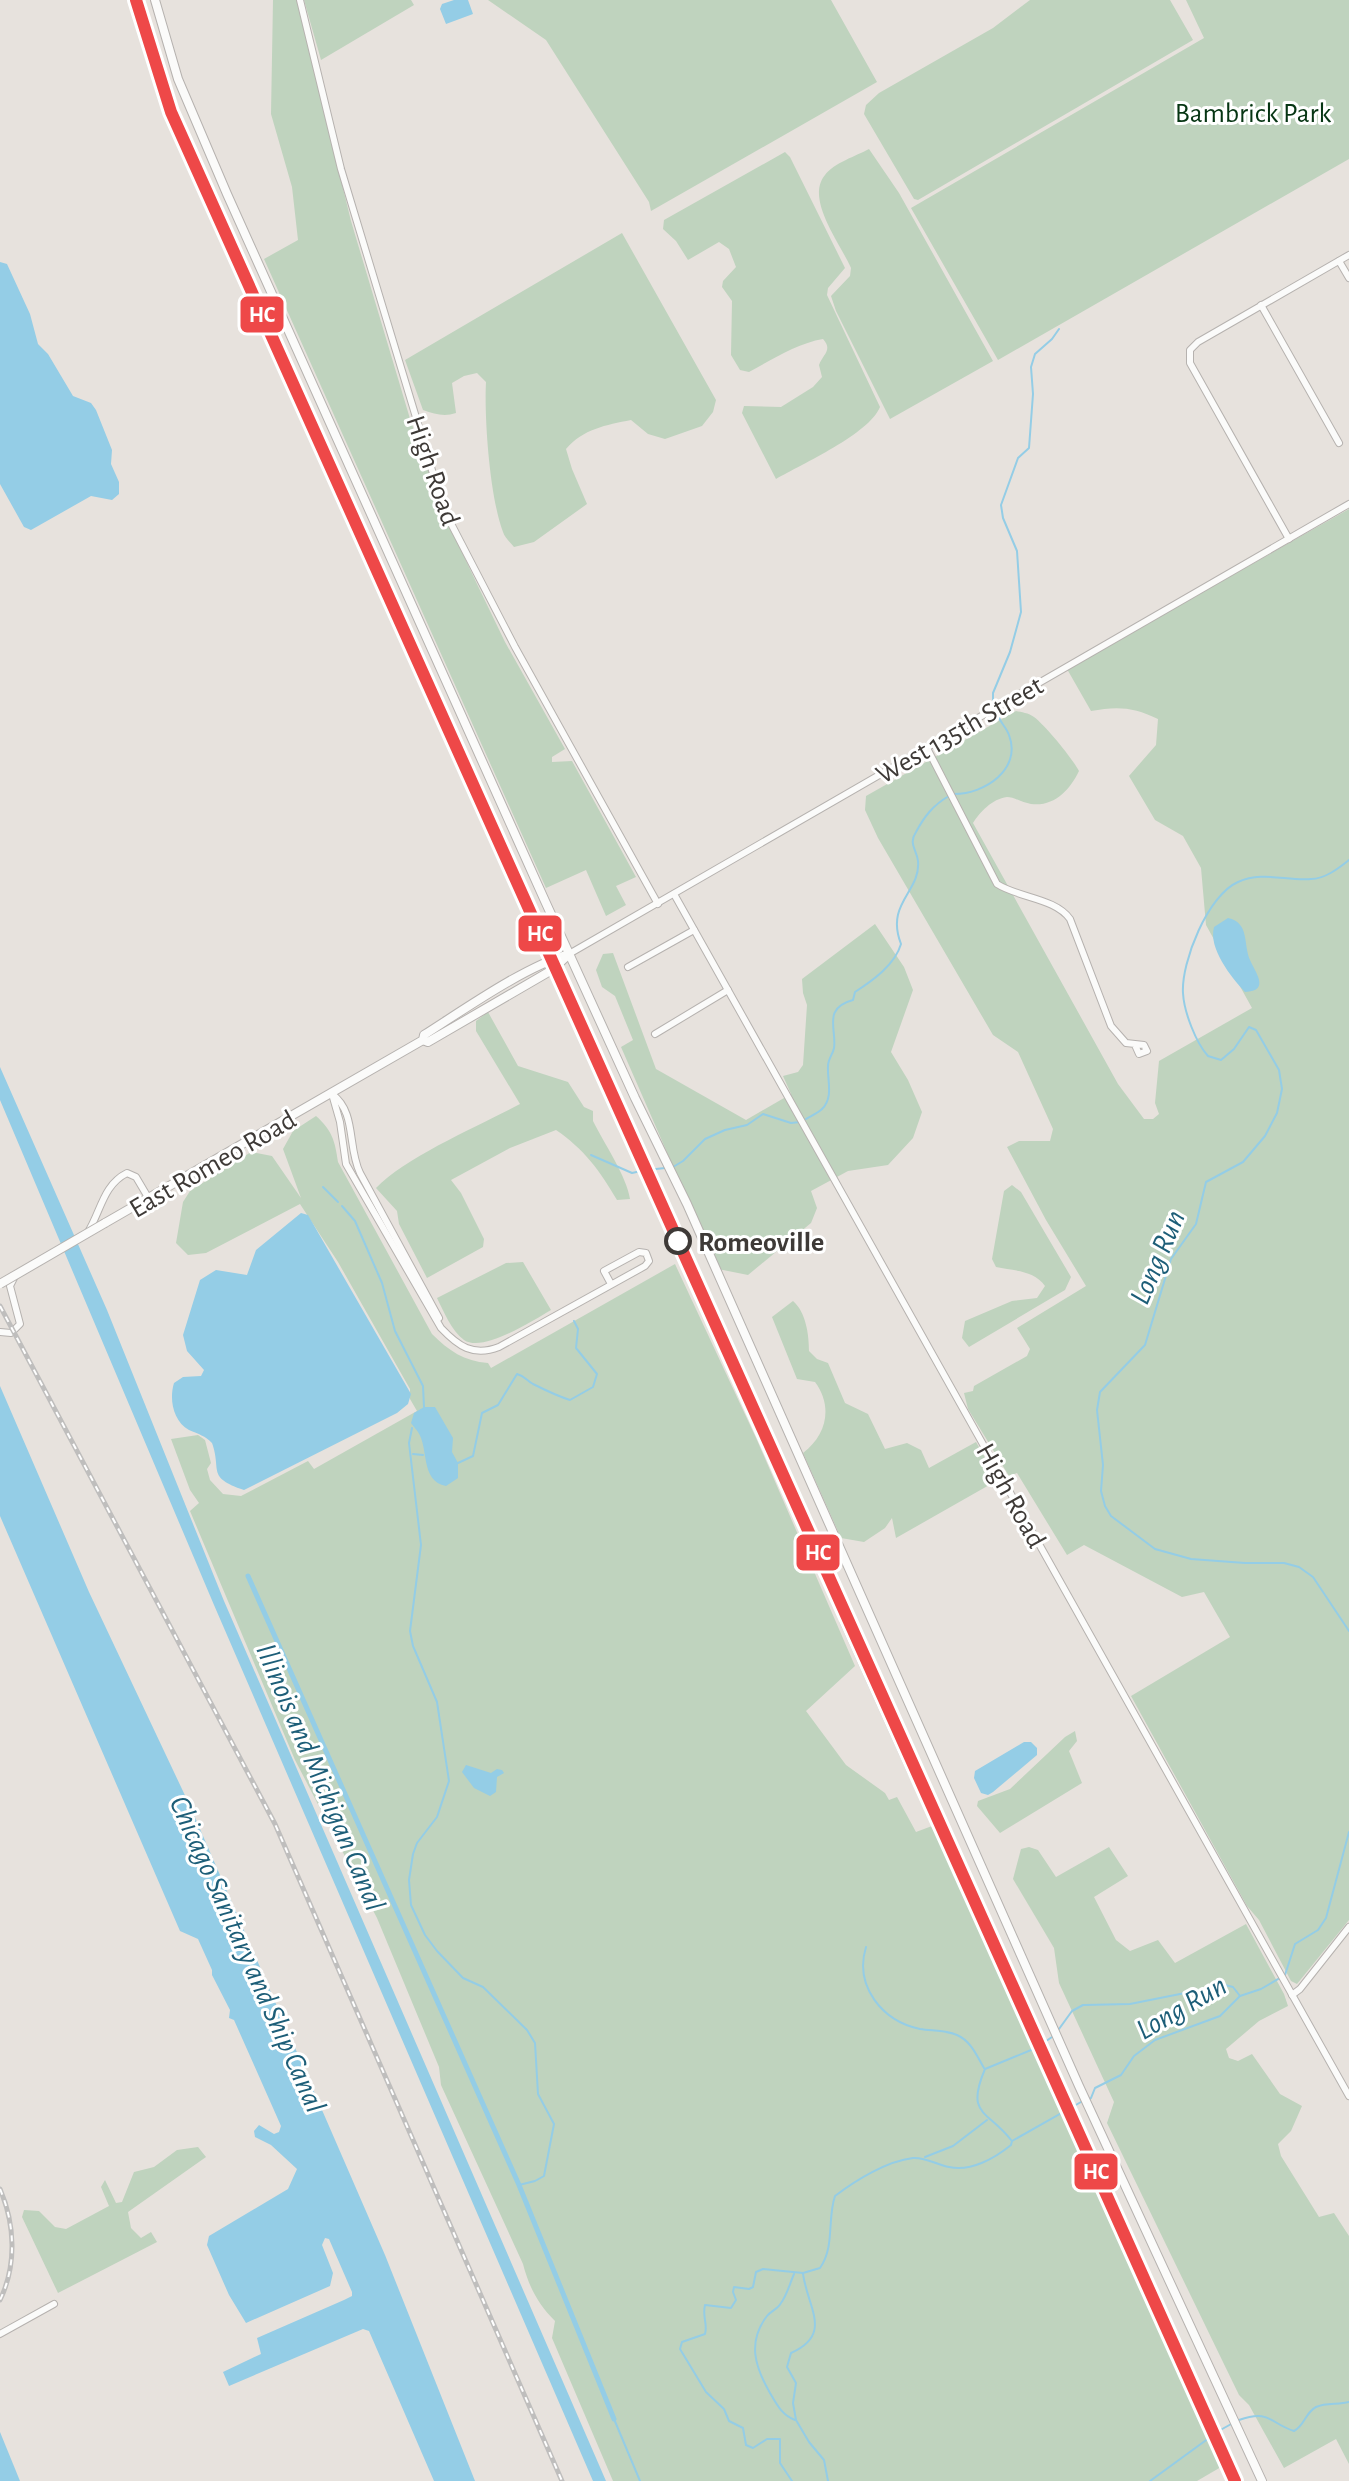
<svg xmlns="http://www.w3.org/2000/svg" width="1349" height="2481" viewBox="0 0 1349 2481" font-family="'Alegreya Sans',sans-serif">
<rect width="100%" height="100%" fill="#e7e2dd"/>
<!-- green -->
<g fill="#bfd3be">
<path d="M273 0H297L351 221 411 422 451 529 477 584 505 642 565 749 552 757V762L572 761 636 877 616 886 626 905 606 916 586 870 546 888 264 259 298 240 292 187 271 114Z"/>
<path d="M304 0H411L414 5 321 60Z"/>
<path d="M488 0H831L877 82 651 211 649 202 546 40Z"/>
<path d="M1030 0H1170L1193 40 918 200 914 199 864 114 866 105 879 93 993 28Z"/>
<path d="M1186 0H1349V159L998 360 911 208 1204 38Z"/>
<path d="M869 149 899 193 993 361 890 419 836 311 831 296 850 276 851 268C840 243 805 199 825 175 834 163 856 156 869 149Z"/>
<path d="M785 152 790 157 845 268 828 288 827 295 880 407C869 434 802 464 776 479L742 413 744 406 781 407 813 387 822 377 819 365C823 354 833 350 823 339 798 343 771 360 749 372L740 370 731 355 732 301 722 287 723 281 736 267 729 249 719 242 688 260 676 241 663 229 664 220Z"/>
<path d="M622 233 716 400 713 412 702 426 665 439 648 434 631 420C606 425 583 429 566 449L572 469 587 504 534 542 514 547C510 542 505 538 503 532 490 498 484 418 486 382L477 373 464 376 452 383 456 413C444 417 435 414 423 410L405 360Z"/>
<path d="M1349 509V1920L1297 1984 1291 1981 1259 1920 1247 1906 1131 1696 1230 1637 1204 1592 1182 1597 1084 1545 1067 1555 1017 1473 1009 1476 968 1409 964 1393 973 1391 974 1386 1027 1356 1030 1349 1017 1328 1086 1286 1046 1220 1007 1147 1019 1141H1050L1053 1129 1018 1052 993 1035 878 838 865 810 866 796 1016 711C1021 712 1029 713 1034 717 1046 726 1072 758 1079 771 1070 790 1054 807 1031 804 1023 803 1014 797 1007 797 992 799 980 812 973 823L1118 1084 1144 1119H1153L1159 1114 1155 1103 1159 1061 1252 1008 1206 925 1201 868 1183 836 1155 820 1129 776 1156 745 1158 719C1134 707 1117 706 1091 711L1067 669Z"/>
<path d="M875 924 904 967 913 990 891 1052 908 1080 922 1112 913 1138 888 1165 848 1171 811 1191 817 1208 811 1223 748 1275 718 1269 621 1047 633 1040 615 996 602 987 596 970 603 954 613 953 656 1069 746 1120 791 1094 783 1076 798 1072 803 1065 807 1005 803 993 802 979Z"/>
<path d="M488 1012 518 1066 568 1082 584 1107 593 1111V1121C604 1143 627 1177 630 1199L617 1200C600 1171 584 1149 556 1130L510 1148 451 1180 461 1193 484 1239 483 1247 427 1278 399 1224 397 1211 376 1188C407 1156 479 1126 520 1104L476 1031V1021Z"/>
<path d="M316 1116C332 1130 335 1141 338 1162L432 1334C449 1351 464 1361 488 1363L491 1368 675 1264 757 1440 855 1666 806 1711 846 1765 885 1793 889 1800 897 1797 916 1832 932 1826 1221 2467 1197 2481H613L552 2338 555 2321C538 2304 529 2287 523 2264L441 2085 439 2067 377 1918 295 1760 190 1511 199 1503 190 1490 171 1439 198 1435 205 1440 211 1463 207 1469 210 1480 223 1494 241 1496 308 1461 314 1469 417 1411 410 1399V1389L338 1262 300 1204 206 1253 188 1255 176 1243 183 1202 190 1191 251 1152 272 1156 301 1198 283 1149 293 1131Z"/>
<path d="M1012 1185 1021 1192 1071 1277 1065 1290 969 1347 962 1338 965 1321 1012 1301 1037 1298 1045 1286C1034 1270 1014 1271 996 1267L992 1259 1004 1191Z"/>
<path d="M523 1262 551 1310C532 1321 483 1353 464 1340 451 1330 444 1312 437 1298L506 1263Z"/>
<path d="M793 1301C806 1312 809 1335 809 1351L817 1359 828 1363 845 1403 868 1414 885 1449 907 1443 921 1450 929 1468 976 1442 998 1480 896 1538 892 1518 885 1528 864 1542 841 1538 803 1453C827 1435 833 1406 815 1382L797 1379 772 1317Z"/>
<path d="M1075 1731 1077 1741 1069 1751 1082 1783 1000 1833 977 1806 978 1801 1010 1789 1065 1737Z"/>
<path d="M1029 1847 1038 1850 1056 1877 1109 1847 1128 1876 1094 1897 1116 1940 1130 1951 1158 1940 1175 1963 1246 1924 1284 1994 1288 2006 1259 2021 1226 2049 1229 2058 1238 2061 1252 2054 1280 2094 1302 2106 1291 2131 1278 2144 1281 2156 1319 2217 1334 2213 1349 2236V2464L1336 2439 1284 2468 1249 2405 1239 2395 1107 2123 1114 2102 1059 1983 1054 1948 1013 1879 1021 1849Z"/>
<path d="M198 2147 206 2157 128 2212 131 2228 141 2238 151 2232 157 2242 58 2293 22 2217 24 2210 39 2211 55 2227 66 2229 109 2206 101 2187 105 2180 116 2203 122 2202 134 2172 154 2167 177 2150Z"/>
</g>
<!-- water -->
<g fill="#94cde6">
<path d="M454 0H468L473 14 446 24 440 9 442 4Z"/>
<path d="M0 262 7 264 30 314 38 344 48 354 73 396 91 403 96 410 112 450 111 464 119 482V494L112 500 91 496 31 530 24 527 0 484Z"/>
<path d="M1228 918C1250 923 1243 944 1250 960 1255 972 1271 991 1245 992 1231 977 1208 948 1214 927Z"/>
<path d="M0 1067 107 1310 224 1601 606 2481H593L214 1605 0 1100Z"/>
<path d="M301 1213 308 1215 411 1394 408 1404 397 1413 244 1490C206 1477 222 1471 212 1443 205 1436 199 1434 189 1430 173 1421 169 1399 174 1383L183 1377 201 1376 204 1370 187 1351 183 1335 200 1280 216 1270 247 1275 256 1250Z"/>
<path d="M0 1386 89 1592 190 1806 385 2255 475 2481H434L369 2331 363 2329 229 2386 223 2372 261 2354 257 2338 344 2300 352 2296V2292L329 2239 325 2238 322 2245 333 2273 330 2286 246 2323 229 2295 207 2245 209 2236 288 2189 297 2169 271 2145 255 2137 254 2131 259 2125 274 2134 279 2132 281 2126 234 2020 229 2018 230 2010 212 1975V1970L198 1939 180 1931 0 1516Z"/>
<path d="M424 1407H435L453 1438 452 1452 458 1463V1478L446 1486C420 1481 429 1448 418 1432 416 1429 413 1426 411 1423L414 1413Z"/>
<path d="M1024 1742H1031L1037 1748V1755L993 1792 988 1795 981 1793 974 1778 975 1771Z"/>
<path d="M466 1765 491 1773 497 1769 502 1770 504 1773 497 1777 496 1792 490 1796 474 1788 462 1772Z"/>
<path d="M0 2432 20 2481H0Z"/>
</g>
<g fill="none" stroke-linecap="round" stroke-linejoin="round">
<!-- stream -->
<g stroke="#94cde6" stroke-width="2">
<path d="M993 700V693L1010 652 1021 612 1017 551 1003 518 1001 505 1018 458 1029 448 1033 394 1031 367 1035 354 1052 339 1059 329"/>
<path d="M954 794C985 794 1022 769 1009 735 1007 729 1002 724 999 718"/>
<path d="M1349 860C1339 868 1325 879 1311 879 1286 881 1262 871 1238 882 1208 895 1181 962 1183 993 1184 1012 1196 1043 1208 1056L1221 1060 1234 1049 1249 1027 1256 1030 1279 1070 1282 1089 1277 1113 1265 1136 1243 1162 1206 1182 1196 1224 1171 1259 1145 1345 1100 1392 1097 1410 1103 1465 1101 1491 1105 1506 1111 1516 1155 1549 1191 1559 1245 1563H1284L1299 1567 1313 1577 1349 1631"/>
<path d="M806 1119C811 1116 818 1113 822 1109 834 1097 827 1080 828 1066 828 1059 833 1054 834 1048 837 1030 822 1008 853 1000L855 992C872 981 895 965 901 944 885 903 921 892 918 861 917 850 908 844 916 832 924 817 933 805 949 796"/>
<path d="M591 1155 632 1173 641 1171"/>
<path d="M673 1167 683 1161 705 1139 725 1130 747 1125 763 1114 791 1123 800 1122"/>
<path d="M647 1170 665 1168"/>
<path d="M323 1187 338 1202"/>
<path d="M342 1206 355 1221 382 1283 395 1331 423 1386 424 1407"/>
<path d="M412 1428 409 1443 421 1545 410 1631 413 1646 437 1702 449 1781 437 1817 417 1843 413 1854 409 1880 411 1905 425 1935 437 1951 463 1978 483 1987 527 2030 535 2043 538 2094 554 2124 544 2176 535 2181 519 2185"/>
<path d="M413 1454 423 1455"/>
<path d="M458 1463 473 1456 482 1413 498 1405 517 1374C525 1376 526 1380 533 1384 545 1390 557 1396 570 1400L593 1387 597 1374 576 1348 578 1329 574 1321"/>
<path d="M866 1947C854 1986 882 2021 920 2029 932 2031 945 2030 957 2035 971 2041 977 2056 984 2068"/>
<path d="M1059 2029 1072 2011 1083 2005 1130 2004 1225 1985 1233 1987 1240 1996"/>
<path d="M1087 2100 1091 2098 1095 2088 1121 2075 1134 2056 1155 2040 1220 2016 1240 1996 1261 1989 1285 1975 1295 1944 1318 1930 1326 1918 1349 1832"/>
<path d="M1011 2140C988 2110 965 2116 985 2069L1036 2048 1052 2037"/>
<path d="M925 2157 953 2146 987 2120"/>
<path d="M794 2274C790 2283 787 2295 781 2303 778 2309 771 2311 767 2316 747 2342 755 2367 770 2393 777 2405 782 2415 795 2420"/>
<path d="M803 2274C808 2309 833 2334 791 2353L787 2367 796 2383 793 2403 796 2420 809 2442 824 2460 828 2481"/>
<path d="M614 2419 640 2481"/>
<path d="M1239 2420C1270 2409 1269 2423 1294 2431 1305 2425 1305 2413 1316 2407 1326 2402 1338 2405 1349 2402"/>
<path d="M1215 2433 1233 2423"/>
<path d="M792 2481 780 2463V2439H767L753 2448 746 2445 743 2428 729 2421 724 2409 706 2392 680 2349 682 2342 705 2334C708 2324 702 2317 705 2305L731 2308 736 2300 733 2292 734 2287 749 2289 753 2287 756 2272 763 2269 803 2273 820 2268C835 2247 827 2219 835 2196 856 2180 887 2161 913 2158 926 2157 937 2165 949 2167 971 2172 995 2158 1011 2145L1012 2141 1081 2102"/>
<path d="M1150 2481 1209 2438"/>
</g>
<!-- canal -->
<path stroke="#94cde6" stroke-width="5" d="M248 1576 519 2185 614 2419"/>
<defs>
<g id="minor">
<path d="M300 0 341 169 444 510 515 647 658 904"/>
<path d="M1339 261 1349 278"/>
<path d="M1261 305 1339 443"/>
<path d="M1289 539 1190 363V350L1198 342 1349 255"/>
<path d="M927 748 997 884C1019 898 1055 898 1070 919L1111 1026 1126 1043 1144 1045 1147 1051 1139 1054 1135 1045"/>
<path d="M674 894 1349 2096"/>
<path d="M569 954 1349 504"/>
<path d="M628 967 694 930"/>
<path d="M655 1034 728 990"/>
<path d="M332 1094 340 1122 346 1164 441 1328C458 1346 473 1357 499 1347L645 1266 649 1261 646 1253 639 1252 604 1271 611 1284"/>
<path d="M332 1094C357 1113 347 1146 360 1173L439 1318"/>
<path d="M88 1232C101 1211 103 1185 127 1173L136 1177 149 1199"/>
<path d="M0 1332 11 1333 20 1324 10 1286 14 1278"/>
<path d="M1292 1995 1300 1989 1349 1927"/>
<path d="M0 2334 54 2304"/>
</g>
<g id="major">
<path d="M155 0 178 79 227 194 545 901 635 1098 687 1204 1079 2086 1262 2481"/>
<path d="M423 1040 428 1042 552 970 568 955"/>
<path d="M105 1223 423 1040 424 1035C465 1009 524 967 569 954"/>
</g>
</defs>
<!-- minor casing -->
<use href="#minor" stroke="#b6b2af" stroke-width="8"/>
<!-- major casing -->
<use href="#major" stroke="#b6b2af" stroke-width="10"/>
<!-- minor -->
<use href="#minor" stroke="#fbfbfa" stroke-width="6"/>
<!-- major -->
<use href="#major" stroke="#fbfbfa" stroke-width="8"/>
<defs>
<g id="rail">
<path d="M413 660 447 727"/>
<path d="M462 762 489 831"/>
<path d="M0 1306 275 1824 562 2481"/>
<path d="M842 1622 909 1771 931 1812"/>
<path d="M0 2189C15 2224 17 2265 0 2300"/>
</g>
</defs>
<!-- rail casing -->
<use href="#rail" stroke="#bfbebd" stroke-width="5"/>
<!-- rail -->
<use href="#rail" stroke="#fff" stroke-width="2" stroke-dasharray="6" stroke-linecap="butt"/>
<defs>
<path id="major-bridge" d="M0 1284 105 1223"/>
</defs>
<!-- major-bridge casing -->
<use href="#major-bridge" stroke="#b6b2af" stroke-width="10" stroke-linecap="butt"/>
<!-- major-bridge -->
<use href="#major-bridge" stroke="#fbfbfa" stroke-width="8"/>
<defs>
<path id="rail-1" d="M136 0 171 112 1235 2481"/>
</defs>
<!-- rail-1 casing -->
<use href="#rail-1" stroke="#fff" stroke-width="18"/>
<!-- rail-1 -->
<use href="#rail-1" stroke="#ee4848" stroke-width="12"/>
</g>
<!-- markers -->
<circle fill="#fff" stroke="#3e3a37" stroke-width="4" cx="678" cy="1241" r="12"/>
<g text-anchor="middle" stroke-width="6" stroke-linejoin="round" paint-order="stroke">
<!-- park labels -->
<g font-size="28" fill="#063513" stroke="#fff">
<text x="1253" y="122">Bambrick Park</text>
</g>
<!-- street labels -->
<g font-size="28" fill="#3e3a37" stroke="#fff">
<text transform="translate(434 470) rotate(71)" y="10">High Road</text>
<text transform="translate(959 729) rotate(-30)" y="10">West 135th Street</text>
<text transform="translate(212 1163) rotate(-30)" y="10">East Romeo Road</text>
<text transform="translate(1012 1495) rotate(61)" y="10">High Road</text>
</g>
<!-- stop labels -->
<g font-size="28" font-weight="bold" fill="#3e3a37" stroke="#fff" text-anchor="start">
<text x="698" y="1251">Romeoville</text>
</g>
<!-- water labels -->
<g font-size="30" font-style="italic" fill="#1d5e78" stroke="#fff">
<text transform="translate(1157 1257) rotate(-67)" y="10">Long Run</text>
<text transform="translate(321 1777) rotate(67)" y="10">Illinois and Michigan Canal</text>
<text transform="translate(248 1954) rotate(66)" y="10">Chicago Sanitary and Ship Canal</text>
<text transform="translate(1181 2007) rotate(-30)" y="10">Long Run</text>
</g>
</g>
<g stroke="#fff" stroke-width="3">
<rect x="239" y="295" width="46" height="39" rx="8" fill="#ee4848"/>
<rect x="517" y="914" width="46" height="39" rx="8" fill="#ee4848"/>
<rect x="795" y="1533" width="46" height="39" rx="8" fill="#ee4848"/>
<rect x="1073" y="2152" width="46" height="39" rx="8" fill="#ee4848"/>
</g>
<g font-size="22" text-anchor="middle" font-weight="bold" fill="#fff">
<text x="262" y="322">HC</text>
<text x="540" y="941">HC</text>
<text x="818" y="1560">HC</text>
<text x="1096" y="2179">HC</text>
</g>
</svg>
